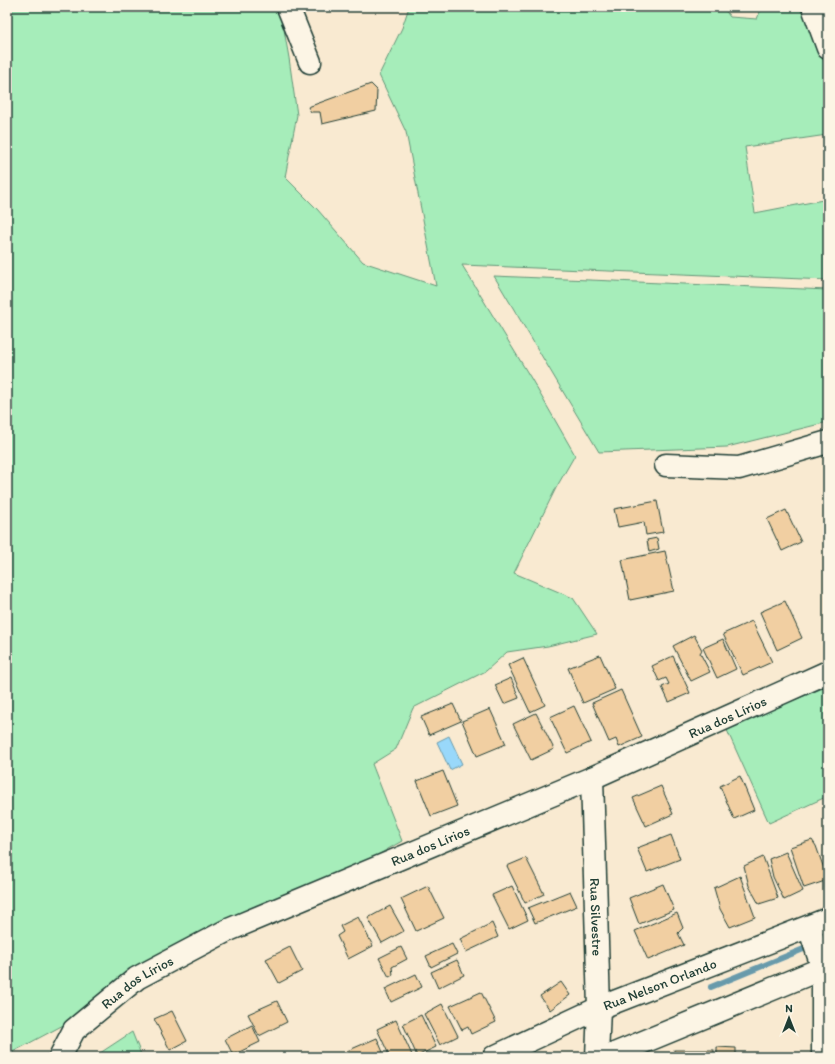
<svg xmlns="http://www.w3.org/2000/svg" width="835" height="1064" viewBox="0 0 835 1064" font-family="Itim,sans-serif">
<rect width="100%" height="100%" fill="#f9ead1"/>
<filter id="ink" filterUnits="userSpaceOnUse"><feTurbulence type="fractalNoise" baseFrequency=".025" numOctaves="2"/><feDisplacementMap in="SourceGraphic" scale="8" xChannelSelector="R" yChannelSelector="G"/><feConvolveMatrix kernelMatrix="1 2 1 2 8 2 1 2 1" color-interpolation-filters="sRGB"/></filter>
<g filter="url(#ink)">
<!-- green -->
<g fill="#a6edba" stroke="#629577">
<path d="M7 7H280L289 58 297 115 285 177 317 209 363 262 436 286 406 132 379 75 402 28 409 7H723L730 17 757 19 762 7H802L828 71 827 135 745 147 755 213 828 199V280L462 265 532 380 575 455 556 488 514 573 573 598 597 634 548 646 507 652 486 671 413 708 396 749 372 764 402 841 308 895 7 1055Z"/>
<path d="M494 276 828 290V422L727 447 599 452Z"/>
<path d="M828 686V796L769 823 726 728Z"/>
<path d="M132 1032 142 1057H94Z"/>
</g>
<!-- water -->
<path fill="#99d8fa" stroke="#689aab" d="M449 736 462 764 450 770 437 742Z"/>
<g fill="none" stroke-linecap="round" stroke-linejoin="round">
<!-- stream -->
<path stroke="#689aab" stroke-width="6" d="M711 987 828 939"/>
</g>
<!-- building -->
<g fill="#f1cfa2" stroke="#1f3d34">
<path d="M371 84 377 90 376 111 322 124 320 112H311L308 107Z"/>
<path d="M657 501 663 532 646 535 644 522 618 527 614 509Z"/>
<path d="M786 510 801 542 782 551 767 519Z"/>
<path d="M657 538 659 549 649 552 647 540Z"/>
<path d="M665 551 674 591 630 600 622 560Z"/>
<path d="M785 601 802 638 777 650 760 612Z"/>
<path d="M752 621 772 662 743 675 723 634Z"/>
<path d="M694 635 702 650 700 653 710 672 691 681 673 646Z"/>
<path d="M723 639 736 669 717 678 703 648Z"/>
<path d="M600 655 615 689 583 703 568 668Z"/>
<path d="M673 656 690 693 669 702 662 687 669 684 666 678 659 681 652 666Z"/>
<path d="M523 658 545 705 530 712 508 665Z"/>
<path d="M511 678 519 698 504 704 495 685Z"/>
<path d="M621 690 642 737 619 747 616 739 609 742 592 703Z"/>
<path d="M453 704 461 721 429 735 421 717Z"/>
<path d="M574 706 591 742 567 753 550 717Z"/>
<path d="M490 709 506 744 477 756 462 721Z"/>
<path d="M536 713 554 749 531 760 513 724Z"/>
<path d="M443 771 457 806 431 816 417 781Z"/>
<path d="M740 776 754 810 734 819 720 786Z"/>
<path d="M661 786 673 814 646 826 633 798Z"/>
<path d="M671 835 680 859 647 872 637 848Z"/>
<path d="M812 840 816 846 828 880 804 888 790 847Z"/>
<path d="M786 852 803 891 784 900 773 877 769 859Z"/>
<path d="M763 857 778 898 759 904 749 886 744 866Z"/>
<path d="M526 858 544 894 525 903 507 866Z"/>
<path d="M740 876 755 917 730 927 720 909 714 888Z"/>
<path d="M663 884 674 910 639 924 629 898Z"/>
<path d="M428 886 444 918 416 931 401 899Z"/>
<path d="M512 886 528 920 509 929 492 895Z"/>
<path d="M570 891 577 906 535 923 528 908Z"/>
<path d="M390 906 404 931 382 943 368 918Z"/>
<path d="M677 913 683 928 678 933 684 945 648 960 635 931Z"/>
<path d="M358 917 373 946 348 959 337 936 343 932 340 926Z"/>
<path d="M492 923 498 937 466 952 460 939Z"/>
<path d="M452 944 457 954 431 967 426 956Z"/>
<path d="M290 947 302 971 279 983 266 959Z"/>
<path d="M401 947 407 959 392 967 393 975 389 977 379 958Z"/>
<path d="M457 960 464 975 438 988 431 972Z"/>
<path d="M416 974 422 987 391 1002 385 989Z"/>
<path d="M561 982 570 995 550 1010 540 996Z"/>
<path d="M481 992 496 1022 471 1034 468 1027 462 1030 450 1006Z"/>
<path d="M277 1001 287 1022 259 1036 248 1014Z"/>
<path d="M442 1004 458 1036 440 1045 424 1014Z"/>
<path d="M172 1011 187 1041 170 1050 154 1019Z"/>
<path d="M421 1015 436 1047 417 1056 403 1024Z"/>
<path d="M396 1020 412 1055 408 1057H390L377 1029Z"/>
<path d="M252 1025 260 1042 233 1055 225 1039Z"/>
<path d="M377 1038 385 1057H350L347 1051Z"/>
<path d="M717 1047 736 1048V1057H717Z"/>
<rect x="674" y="1050" width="40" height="7"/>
</g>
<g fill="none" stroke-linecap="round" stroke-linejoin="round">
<defs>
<g id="street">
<path d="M288 7 310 62"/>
<path d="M813 7 828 48"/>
<path d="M666 465 739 468 828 442"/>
<path id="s1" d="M592 778 599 1008 597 1057"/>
<path d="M809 927 823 969V1057"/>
<path id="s2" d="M60 1057 74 1030 137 978 226 931 592 778 828 672"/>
<path id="s3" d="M494 1057 599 1008 828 919"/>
<path d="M607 1057 828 966"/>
</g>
</defs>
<!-- street casing -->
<use href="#street" stroke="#1f3d34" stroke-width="25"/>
<!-- street -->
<use href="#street" stroke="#fcf5e5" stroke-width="22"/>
</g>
</g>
<g text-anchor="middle" stroke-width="4" stroke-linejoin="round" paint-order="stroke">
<!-- street labels -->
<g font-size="14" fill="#1f3d34" stroke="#fcf5e5">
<text dy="5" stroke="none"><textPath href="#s2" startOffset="758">Rua dos Lírios</textPath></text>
<text dy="5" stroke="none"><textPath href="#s2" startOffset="434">Rua dos Lírios</textPath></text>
<text dy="5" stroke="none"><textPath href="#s1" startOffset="139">Rua Silvestre</textPath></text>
<text dy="5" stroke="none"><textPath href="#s2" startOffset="110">Rua dos Lírios</textPath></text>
<text dy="5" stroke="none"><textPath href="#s3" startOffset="181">Rua Nelson Orlando</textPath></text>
</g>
</g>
<!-- margin -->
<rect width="835" height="1064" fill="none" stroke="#fcf5e5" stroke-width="24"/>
<rect x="12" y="12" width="811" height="1040" fill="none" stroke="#1f3d34" stroke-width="1.5" filter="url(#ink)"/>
<!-- north arrow -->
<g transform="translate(789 1018)" stroke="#fcf5e5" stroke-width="3" paint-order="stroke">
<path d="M0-3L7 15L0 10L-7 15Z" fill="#1f3d34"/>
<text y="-6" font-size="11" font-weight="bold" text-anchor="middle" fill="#1f3d34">N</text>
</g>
</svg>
